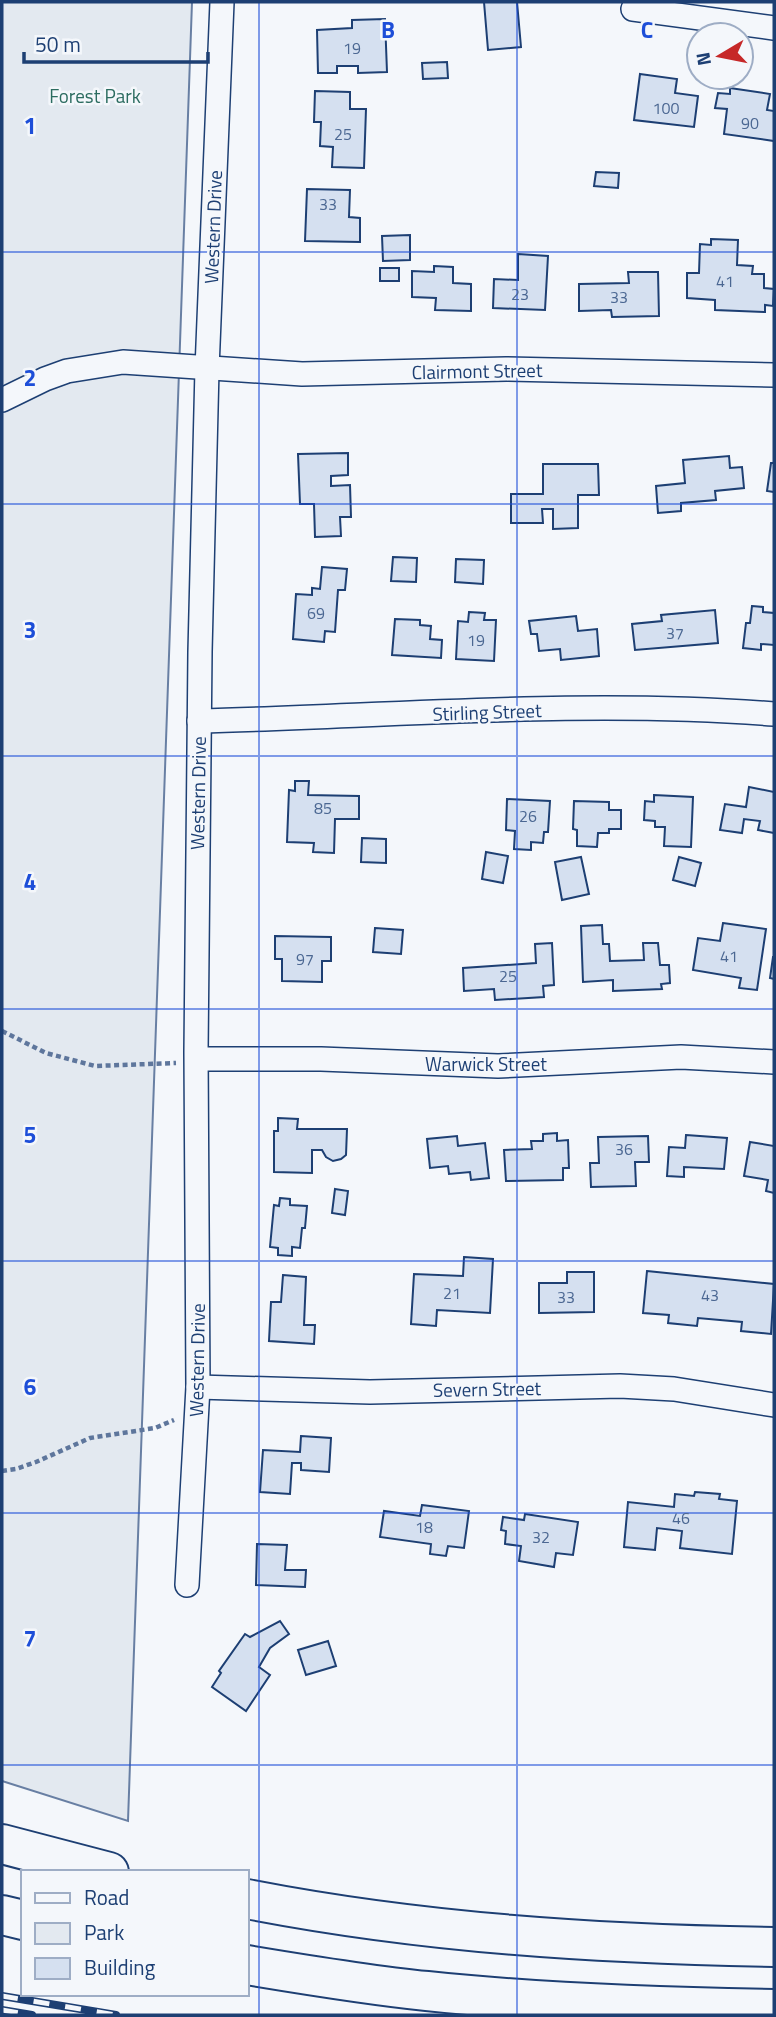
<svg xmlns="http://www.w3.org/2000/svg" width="776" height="2017" viewBox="0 0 776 2017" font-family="'Titillium Web',sans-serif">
<rect width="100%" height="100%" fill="#f4f7fb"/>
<!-- green -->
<path fill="#e3e9f0" stroke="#687fa3" stroke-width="2" d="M2 2H192L128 1821 2 1781Z"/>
<!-- building -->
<g fill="#d5e0f0" stroke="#1d3f73" stroke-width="2">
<path d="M484 2H517L521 47 488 50Z"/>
<path d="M385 19 387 72 358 73V66H337V73H318L317 30 352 28V20Z"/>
<path d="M447 62 448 78 423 79 422 63Z"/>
<path d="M640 74 677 79 675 93 698 96 694 127 634 120Z"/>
<path d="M730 88 770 94 767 110 774 111V141L724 134 727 109 715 108 718 93 730 94Z"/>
<path d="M315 91 350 92V109H366L364 168 332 167 333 147 320 146 321 122H314Z"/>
<path d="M596 172 619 173 618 188 594 186Z"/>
<path d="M307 189 350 190 349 217 360 218V242L305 241Z"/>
<path d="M410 235V260L383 261 382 236Z"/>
<path d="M711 239 738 240 737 265 753 266 752 274H764V288L774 289 773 306 765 305V312L715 310V300L687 298V273H699L700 244 711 245Z"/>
<path d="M518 254 548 256 545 310 493 308 494 279 518 280Z"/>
<path d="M434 266 453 267V283L471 284V311L435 310 436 298 412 297V271L434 272Z"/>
<rect x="380" y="268" width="19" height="13"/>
<path d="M628 272H658L659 316 612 317 611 310 579 311V284L629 283Z"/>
<path d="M348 453V475L331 476V486L350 485 351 517H340L341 536 315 537 314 504H300L298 454Z"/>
<path d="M729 456 730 468 742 467 744 488 715 491 716 500 681 503V511L658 513 656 486 685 483 683 460Z"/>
<path d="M771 463H774V492L767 491Z"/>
<path d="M543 464H598L599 495H578V528L553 529V509H542L543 523H511V494H543Z"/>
<path d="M393 557 417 558 416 582 391 581Z"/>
<path d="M456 559 484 560 483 584 455 582Z"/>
<path d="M322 567 347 569 345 590H338L335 632 325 631 324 642 293 639 296 594 312 595V588L320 589Z"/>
<path d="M752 606 763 607V612L774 613V645L761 644V650L743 648 746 623H750Z"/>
<path d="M715 610 718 643 635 650 632 624 662 621 661 615Z"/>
<path d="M469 612 485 613 484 620H496L494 661 456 659 458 621 468 622Z"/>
<path d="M576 616 578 631 597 629 599 656 561 660 560 649 539 651 537 634H531L529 621Z"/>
<path d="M395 619 420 620V625L431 626 430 639 442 640 441 658 392 655Z"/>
<path d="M295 781H309L308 795 359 796V819H335L334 853 313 852 314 843 287 842 289 790 295 791Z"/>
<path d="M749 787 774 792V833L758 830 760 821 744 819 742 833 720 830 725 804 746 807Z"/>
<path d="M654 795 693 797 691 847 664 846 665 827H655V821L644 820 645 801 654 802Z"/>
<path d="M507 799 550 801 548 832H544L543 843 531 842V850L514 849 515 831 506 830Z"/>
<path d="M574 801 609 802V810H621V829H609V833H598L597 847 577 846V830L573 829Z"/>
<path d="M362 838 386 839V863L361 862Z"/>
<path d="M486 852 508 856 503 883 482 879Z"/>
<path d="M581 857 589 894 562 900 555 862Z"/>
<path d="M679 857 701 863 695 886 673 880Z"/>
<path d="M723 923 766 929 757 990 739 988 741 978 693 970 698 938 720 941Z"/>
<path d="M602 925 603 944H609L610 961 644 960 643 943H658L660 965H669L670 983 661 984 662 989 613 991V980L583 982 581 926Z"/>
<path d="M375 928 403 930 401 954 373 952Z"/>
<path d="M275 936 331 937V961H322V982L282 981V959H275Z"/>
<path d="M552 943 554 985 543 986 544 997 495 1000 494 989 464 991 463 968 536 963 535 944Z"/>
<path d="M773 957H774V979L770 978Z"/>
<path d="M278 1118 298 1119 297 1129H347L346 1155 341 1159 333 1161 326 1157 322 1150H312V1173L274 1172V1131H278Z"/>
<path d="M557 1133V1141L568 1140 569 1168H563V1180L506 1181 504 1150 532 1149 531 1141H543V1134Z"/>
<path d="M686 1135 727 1138 724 1169 684 1167V1177L667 1176 669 1147 685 1148Z"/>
<path d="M457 1136 458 1146 485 1143 489 1178 471 1180 470 1172 449 1174 448 1166 430 1168 427 1139Z"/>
<path d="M648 1136 649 1162H635L636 1186 591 1187 590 1163H599L598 1137Z"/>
<path d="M750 1142 774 1146V1193L766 1191 768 1180 744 1176Z"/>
<path d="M335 1189 348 1191 345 1215 332 1213Z"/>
<path d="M280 1198 290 1199V1205L307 1206 305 1228H302L300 1248 292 1247V1256L278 1255V1248L270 1247 274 1205 279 1206Z"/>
<path d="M464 1257 493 1259 490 1313 437 1310 436 1326 411 1324 414 1274 463 1276Z"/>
<path d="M647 1271 774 1284 771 1334 741 1331 742 1322 698 1318 697 1326 668 1323 669 1315 643 1313Z"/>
<path d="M567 1272H594V1312L539 1313V1283H567Z"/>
<path d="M283 1275 306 1277 304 1325H315L314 1344 269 1341 271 1302H281Z"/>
<path d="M301 1436 331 1438 329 1472 301 1470V1463H292L290 1494 260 1492 263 1450 300 1452Z"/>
<path d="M695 1492 720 1494 719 1499 737 1501 732 1554 680 1548 682 1531 657 1528 655 1550 624 1547 628 1502 674 1507 675 1494 694 1496Z"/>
<path d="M422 1505 469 1511 464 1548 448 1546 446 1556 430 1554 431 1544 380 1537 384 1511 420 1516Z"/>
<path d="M525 1514 578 1522 573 1555 556 1553 554 1567 519 1561 521 1546 505 1544 506 1531 501 1530 503 1517 524 1520Z"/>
<path d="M257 1544 287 1545 285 1570H306L305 1587 256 1585Z"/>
<path d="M280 1621 289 1634 270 1648 259 1667 270 1675 246 1711 212 1687 221 1673 219 1671 245 1634 250 1637Z"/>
<path d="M328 1641 336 1666 306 1675 298 1650Z"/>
</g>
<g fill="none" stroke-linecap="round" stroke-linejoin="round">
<defs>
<g id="minor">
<path d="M633 9 774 28"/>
<path d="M2 400 45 379 67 371 123 362 302 374 506 369 774 375"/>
<path d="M199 721C390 716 584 699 774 714"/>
<path d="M197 1059H321L498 1066 681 1057 774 1062"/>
<path d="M198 1387 370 1392 620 1386 674 1389 774 1405"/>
<path d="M187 1585 198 1387 196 1052 200 652 207 369 222 2"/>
</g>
<g id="motorway">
<path d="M2 1844 109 1872"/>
<path d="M247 1899C421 1933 597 1944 774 1947"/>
<path d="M2 1915 23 1920"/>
<path d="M247 1965C307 1975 367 1985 427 1991 542 2003 658 2007 774 2009"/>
</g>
</defs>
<!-- minor casing -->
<use href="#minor" stroke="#1d3f73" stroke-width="26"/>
<!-- motorway casing -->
<use href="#motorway" stroke="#1d3f73" stroke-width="42"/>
<!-- path -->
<g stroke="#5e769c" stroke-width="4.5" stroke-dasharray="5 3.5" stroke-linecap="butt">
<path d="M2 1031 46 1053 95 1066 176 1063"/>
<path d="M2 1471 16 1469 36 1462 90 1438 155 1428 174 1420"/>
</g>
<!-- minor -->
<use href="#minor" stroke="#f4f7fb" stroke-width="23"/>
<!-- motorway -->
<use href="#motorway" stroke="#f4f7fb" stroke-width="38"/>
<defs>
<g id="rail">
<path d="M2 1996 116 2015"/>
<path d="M2 2010 32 2015"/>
</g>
</defs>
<!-- rail casing -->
<use href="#rail" stroke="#1d3f73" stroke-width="8"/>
<!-- rail -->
<use href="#rail" stroke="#f4f7fb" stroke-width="5" stroke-dasharray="16" stroke-linecap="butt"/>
</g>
<!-- grid -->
<path fill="none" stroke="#1d4ed8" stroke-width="2" stroke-opacity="0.55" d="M259 2V2015M517 2V2015M2 252H774M2 504H774M2 756H774M2 1009H774M2 1261H774M2 1513H774M2 1765H774"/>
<g text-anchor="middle" stroke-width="5" stroke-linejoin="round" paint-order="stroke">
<!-- number labels -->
<g font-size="16" fill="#4b6792">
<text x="352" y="54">19</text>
<text x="666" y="114">100</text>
<text x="750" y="129">90</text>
<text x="343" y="140">25</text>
<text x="328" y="210">33</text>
<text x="725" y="287">41</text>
<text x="520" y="300">23</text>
<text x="619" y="303">33</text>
<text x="316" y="619">69</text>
<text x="675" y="639">37</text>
<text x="476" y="646">19</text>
<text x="323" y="814">85</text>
<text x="528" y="822">26</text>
<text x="729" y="962">41</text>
<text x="305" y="965">97</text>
<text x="508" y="982">25</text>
<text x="624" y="1155">36</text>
<text x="452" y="1299">21</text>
<text x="710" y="1301">43</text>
<text x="566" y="1303">33</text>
<text x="681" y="1524">46</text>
<text x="424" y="1533">18</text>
<text x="541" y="1543">32</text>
</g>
<!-- park labels -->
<g font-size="19" fill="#2c6c60" stroke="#f4f7fb">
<text x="95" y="103">Forest Park</text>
</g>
<!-- street labels -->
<g font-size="19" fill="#1d3f73" stroke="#f4f7fb">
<text transform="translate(213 227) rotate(-88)" y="7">Western Drive</text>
<text transform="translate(477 371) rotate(-1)" y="7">Clairmont Street</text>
<text transform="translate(487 712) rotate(-2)" y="7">Stirling Street</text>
<text transform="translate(198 793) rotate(-89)" y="7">Western Drive</text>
<text x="486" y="1071">Warwick Street</text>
<text transform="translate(197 1360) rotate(-89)" y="7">Western Drive</text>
<text transform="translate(487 1389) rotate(-1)" y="7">Severn Street</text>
</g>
</g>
<g font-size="23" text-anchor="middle" font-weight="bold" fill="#1d4ed8" stroke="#f4f7fb" stroke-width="5" stroke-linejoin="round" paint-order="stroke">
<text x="388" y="38">B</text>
<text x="647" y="38">C</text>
<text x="30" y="134">1</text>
<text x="30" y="386">2</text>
<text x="30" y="638">3</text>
<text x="30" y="890">4</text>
<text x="30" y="1143">5</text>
<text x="30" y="1395">6</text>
<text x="30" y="1647">7</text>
</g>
<!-- border -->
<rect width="776" height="2017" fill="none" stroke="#1d3f73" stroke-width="7"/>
<!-- legend -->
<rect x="21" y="1870" width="228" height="126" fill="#f4f7fb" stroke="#9eadc5" stroke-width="2"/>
<rect x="35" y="1893" width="35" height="10" fill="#f4f7fb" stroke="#9eadc5" stroke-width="2"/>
<text x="84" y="1905" font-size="21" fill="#1d3f73">Road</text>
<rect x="35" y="1923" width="35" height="21" fill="#e3e9f0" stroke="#9eadc5" stroke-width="2"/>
<text x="84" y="1940" font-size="21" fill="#1d3f73">Park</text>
<rect x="35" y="1958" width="35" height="21" fill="#d5e0f0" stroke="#9eadc5" stroke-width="2"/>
<text x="84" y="1975" font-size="21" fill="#1d3f73">Building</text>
<!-- north arrow -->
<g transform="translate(720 56) rotate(260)"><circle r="33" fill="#f4f7fb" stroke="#9eadc5" stroke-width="2"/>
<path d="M0-5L12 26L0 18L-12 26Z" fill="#c62828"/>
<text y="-10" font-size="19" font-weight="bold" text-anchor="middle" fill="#1d3f73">N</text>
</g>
<!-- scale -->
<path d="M24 52v10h184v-10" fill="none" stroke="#1d3f73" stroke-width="3.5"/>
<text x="35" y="52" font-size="21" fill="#1d3f73" stroke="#f4f7fb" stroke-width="5" paint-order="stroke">50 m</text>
</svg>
